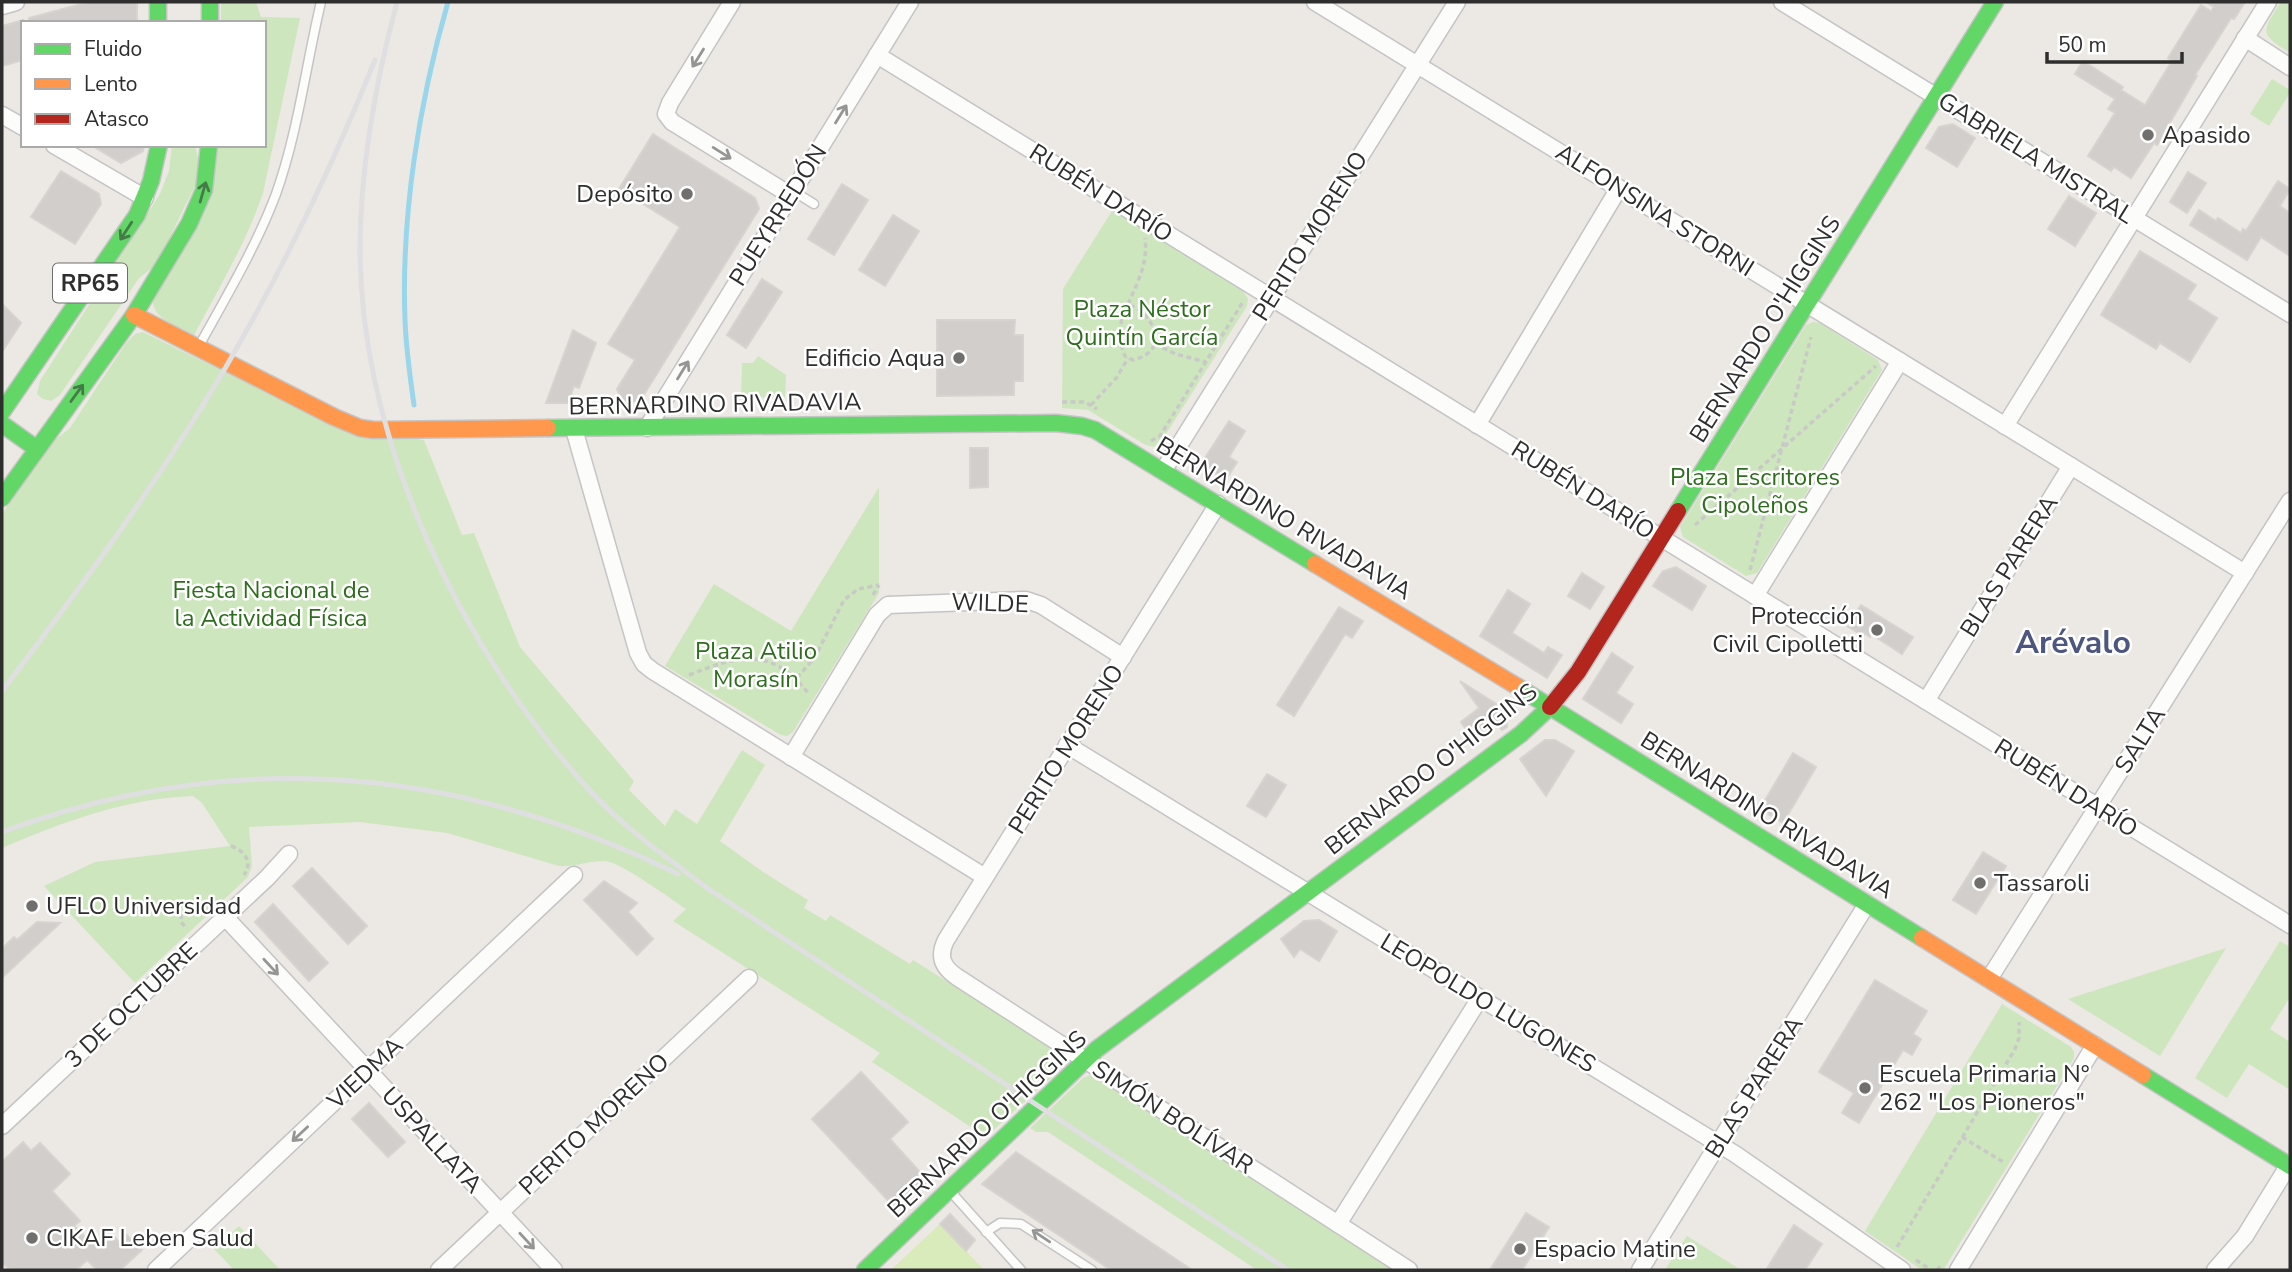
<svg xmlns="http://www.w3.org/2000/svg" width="2292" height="1272" viewBox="0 0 2292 1272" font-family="'Nunito Sans',sans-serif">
<rect width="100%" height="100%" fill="#ece8e4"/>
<!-- green -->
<g fill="#cee6be">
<path d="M221 2H256L261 17 300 18 263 193C246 243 219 288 194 335 180 327 154 320 153 302L219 145H264V23H221Z"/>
<path d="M2281 2H2290V53C2258 33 2262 32 2281 2Z"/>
<path d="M2272 79 2290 90V93L2269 126 2250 114Z"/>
<path d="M172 145H195L199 162 196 184 156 265 139 278 60 395 51 401 43 399 37 394 40 381 160 194 169 171Z"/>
<path d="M1112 211 1243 291 1248 299 1247 306 1161 442 1153 447 1144 444 1088 410 1062 408 1063 289Z"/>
<path d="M1813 322 1820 323 1878 360 1882 370 1757 573 1746 576 1683 537 1680 527 1806 325Z"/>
<path d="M143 332 341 429 424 440 462 535 474 533 520 647 634 781 629 790 665 826 675 809 697 824 742 750 765 765 720 841 763 872 808 900 804 908 826 921 830 915 910 964 913 960 1052 1048 1059 1059 1056 1073 986 1137 872 1062 880 1053 673 921 686 909C669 898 620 861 604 861 589 861 575 867 559 866L447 833 360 822 249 827 252 866 248 877 135 983 44 886 95 862 230 846 202 803 193 796C128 798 62 822 2 848V514L51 443 70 428 126 343 135 334Z"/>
<path d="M758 356 786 375 785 397 741 398 742 363H753Z"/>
<path d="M879 487V593L793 732 787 736 781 735 665 666 714 584 791 631Z"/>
<path d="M2280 941 2290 947V997L2270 1029 2290 1042V1090L2249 1064 2227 1098 2195 1078Z"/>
<path d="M2226 948 2160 1056 2068 999Z"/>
<path d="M2002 1004 2071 1047 2074 1052V1058L1944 1269 1922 1270 1865 1231Z"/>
<path d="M1090 1075 1101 1080 1392 1270H1257L1048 1132H1036L1030 1128 1083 1078Z"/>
<path d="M239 1226 280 1270H234L214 1249Z"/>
<path d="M1687 1236 1741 1270H1665Z"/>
</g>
<!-- pitch -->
<path fill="#d9eabb" d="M940 1224 984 1270H891Z"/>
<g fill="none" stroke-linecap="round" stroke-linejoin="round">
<!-- stream -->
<path stroke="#99d6ec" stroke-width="5" d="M414 405C410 377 406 348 405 320 401 215 419 103 448 2"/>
</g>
<!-- building -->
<g fill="#d1cecb" stroke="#d7d4d0" stroke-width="2">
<path d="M89 2H137V23H29V18Z"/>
<path d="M2206 2H2245L2234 19 2231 18 2195 75 2197 76 2157 145 2154 143 2131 178 2114 167 2111 171 2088 156 2115 113 2108 109 2115 99 2075 74 2083 61 2123 87 2121 90 2145 105 2172 61 2168 58 2201 5 2211 11 2214 7Z"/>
<path d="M23 20V60L2 66V26Z"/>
<path d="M1953 124 1975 138 1957 167 1926 148 1939 127Z"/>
<path d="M653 134 755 198 759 209 640 401H622L617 389 635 360 608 344 680 227 619 189Z"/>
<path d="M91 145H144L143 151 121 163Z"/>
<path d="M61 171 99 194 101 204 75 244 31 217Z"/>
<path d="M2188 172 2206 183 2187 213 2170 202Z"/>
<path d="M2278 181 2290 189 2280 206 2290 213V256L2261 237 2247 260 2190 225 2199 210 2216 221 2218 218 2241 233 2243 229 2246 231Z"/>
<path d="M842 184 868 200 834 255 808 239Z"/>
<path d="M2069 196 2096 213 2075 246 2048 229Z"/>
<path d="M893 215 919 231 885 286 859 270Z"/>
<path d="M2140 251 2196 285 2187 299 2217 318 2190 362 2160 343 2156 349 2101 315Z"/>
<path d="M762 279 782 292 746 348 727 335Z"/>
<path d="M2 304 21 323 2 352Z"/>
<path d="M937 320H1015L1014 335H1023V381H1014V395L937 396Z"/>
<path d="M573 330 596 343 579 388 574 386 568 403H546Z"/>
<path d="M1229 421 1245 431 1229 457 1237 462 1226 480 1208 469 1205 458Z"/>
<path d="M970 448H988V487L970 488Z"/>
<path d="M1676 567 1706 586 1692 610 1653 586 1663 571Z"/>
<path d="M1582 573 1604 587 1590 609 1568 596Z"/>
<path d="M1508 590 1530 604 1512 633 1544 653 1548 647 1562 655 1547 678 1480 636Z"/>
<path d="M1861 605 1913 637 1902 654 1871 634 1870 637 1864 633 1863 636 1847 626Z"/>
<path d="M1339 607 1363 621 1352 638 1345 634 1294 716 1277 705Z"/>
<path d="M1612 653 1633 667 1616 693 1633 704 1621 723 1583 699Z"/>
<path d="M1460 681 1506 710 1507 727 1502 730 1497 724 1474 741 1461 722 1479 708Z"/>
<path d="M1545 740H1555L1574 751 1546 796 1520 759Z"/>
<path d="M1793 753 1816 767 1783 823 1760 809Z"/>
<path d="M1267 774 1286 785 1266 817 1247 806Z"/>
<path d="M1983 852 2006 866 1976 914 1953 900Z"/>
<path d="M312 868 367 926 348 944 293 886Z"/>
<path d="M604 881 637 903 628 912 653 939 637 955 584 900Z"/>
<path d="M273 904 328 963 309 981 255 922Z"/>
<path d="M1319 920 1337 931 1319 961 1300 949 1294 957 1281 939 1304 921Z"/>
<path d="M37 922 60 923 2 978V949L14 937 17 940Z"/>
<path d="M1875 980 1927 1011 1913 1034 1921 1039 1912 1055 1903 1050 1859 1123 1842 1113 1854 1093 1819 1072Z"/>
<path d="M861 1072 908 1122 890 1139 928 1181 897 1210 812 1119Z"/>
<path d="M369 1103 405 1142 388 1157 352 1119Z"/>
<path d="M23 1142 31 1151 40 1143 70 1174 52 1191 80 1221 74 1226 93 1245 109 1231 119 1242 127 1235 142 1250 120 1270H97L87 1260 76 1270H10L2 1262V1162Z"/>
<path d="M1016 1152 1192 1270H1111L982 1184Z"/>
<path d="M1526 1213 1549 1227 1522 1270H1490Z"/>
<path d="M950 1214 975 1240 966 1251 940 1224Z"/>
<path d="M1794 1225 1822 1244 1805 1270H1766Z"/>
</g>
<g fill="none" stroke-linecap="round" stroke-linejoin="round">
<defs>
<g id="lane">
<path d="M793 191 814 204"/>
<path d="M199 346C226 297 256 247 276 194 298 132 306 65 321 2"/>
<path d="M951 1192 1021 1270"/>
<path d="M986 1232 1000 1223 1021 1224 1092 1270"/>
</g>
<g id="street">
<path d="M732 2 670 103 666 114 672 122 790 195"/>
<path d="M1315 2 2245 573"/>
<path d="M1782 2 2290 314"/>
<path d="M2 6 16 2"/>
<path d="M2245 38 2290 67"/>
<path d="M877 55 2290 925"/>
<path d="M2 115 23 127"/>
<path d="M54 145 145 198"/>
<path d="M1477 425 1619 188"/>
<path d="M2005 426 2268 2"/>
<path d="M647 428 910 2"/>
<path d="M574 429 638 653 644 664 653 671 985 877"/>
<path d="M1163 471 1457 2"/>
<path d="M1218 504 946 940C938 956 942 967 957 977L1409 1270"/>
<path d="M1755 596 1900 361"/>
<path d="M1926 701 2071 466"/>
<path d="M1067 745 1735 1154 1902 1270"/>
<path d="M791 757 877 615 888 605 1026 600 1041 605 1123 657"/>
<path d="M225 917 554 1270"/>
<path d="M1989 979 2290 501"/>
<path d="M2 1126 267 878 289 854"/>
<path d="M1338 1224 1480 998"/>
<path d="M156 1270 574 875"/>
<path d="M439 1270 749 978"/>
<path d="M1640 1270 1867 904"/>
<path d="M1958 1270 2095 1045"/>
<path d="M2215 1270 2245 1236 2290 1163"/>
</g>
<g id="fast">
<path d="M158 2V23"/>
<path d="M210 2V23"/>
<path d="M2 412 137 215 151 181 159 145"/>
<path d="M2 424 37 449"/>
<path d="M548 428 1056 423 1082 426 1095 430 1315 564"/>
<path d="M2 498 134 315 189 224 204 190 209 145"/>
<path d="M1678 511 1995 2"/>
<path d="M1518 687 1922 938"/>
<path d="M2143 1075 2290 1166"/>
<path d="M865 1270 1097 1049 1521 734 1550 707"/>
</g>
<g id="slow">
<path d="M134 315 334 417 360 428 374 430 548 428"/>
<path d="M1315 564 1518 687"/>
<path d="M1922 938 2143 1075"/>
</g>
<path id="jam" d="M1550 707 1578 672 1678 511"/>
</defs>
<!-- lane casing -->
<use href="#lane" stroke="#c5c4c5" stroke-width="11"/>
<!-- street casing -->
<use href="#street" stroke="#c5c4c5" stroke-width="19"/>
<!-- fast casing -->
<use href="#fast" stroke="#c5c4c5" stroke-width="19"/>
<!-- slow casing -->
<use href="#slow" stroke="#c5c4c5" stroke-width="19"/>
<!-- jam casing -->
<use href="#jam" stroke="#c5c4c5" stroke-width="19"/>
<!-- path -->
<g stroke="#c9c9c8" stroke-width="3.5" stroke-dasharray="5 3.5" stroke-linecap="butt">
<path d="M1128 304C1138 282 1148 263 1145 238"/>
<path d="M1130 305C1156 317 1170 351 1133 360L1125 356C1119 344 1119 317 1126 306Z"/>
<path d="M1155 344 1176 354 1206 362"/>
<path d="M1062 402H1085L1097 409"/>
<path d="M1091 405 1117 377 1128 358"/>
<path d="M1151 441 1160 436 1244 300"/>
<path d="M1695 525 1876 366"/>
<path d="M1750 570 1811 337"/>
<path d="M873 595 879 585"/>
<path d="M689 675C740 655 771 646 809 694"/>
<path d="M797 678 815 657 844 600 858 589 879 585"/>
<path d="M231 846C245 851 253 862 244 875"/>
<path d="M181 914V922L187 929"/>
<path d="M1962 1137 2005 1163"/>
<path d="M1897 1247 2015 1049 2019 1038V1022"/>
<path d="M1916 1260 1931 1270"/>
<path d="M1937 1270 1942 1264"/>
</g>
<!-- lane -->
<use href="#lane" stroke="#fcfcfb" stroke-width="8"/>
<!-- street -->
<use href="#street" stroke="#fcfcfb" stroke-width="16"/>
<!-- fast -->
<use href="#fast" stroke="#63d668" stroke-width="16"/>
<!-- slow -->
<use href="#slow" stroke="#ff974d" stroke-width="16"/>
<!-- jam -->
<use href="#jam" stroke="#b3261e" stroke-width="16"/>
<!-- rail -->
<g stroke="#dfdfe1" stroke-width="5">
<path d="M397 2C375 84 360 166 360 252 362 445 463 654 593 794 627 830 668 858 707 888L1288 1270"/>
<path d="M2 691C82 586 161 478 227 365 284 267 333 165 375 60"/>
<path d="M2 832C235 746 456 766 678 874"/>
</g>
</g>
<!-- one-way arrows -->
<defs><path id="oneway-shaft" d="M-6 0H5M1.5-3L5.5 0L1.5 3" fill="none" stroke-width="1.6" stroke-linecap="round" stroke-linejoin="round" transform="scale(1.75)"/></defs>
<g stroke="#959594">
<use href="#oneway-shaft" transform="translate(698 58) rotate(122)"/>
<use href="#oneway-shaft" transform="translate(841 114) rotate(-58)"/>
<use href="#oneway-shaft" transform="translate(722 153) rotate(32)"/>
<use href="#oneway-shaft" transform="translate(683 370) rotate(-58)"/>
<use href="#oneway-shaft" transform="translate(271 967) rotate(47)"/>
<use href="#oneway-shaft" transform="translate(300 1134) rotate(137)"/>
<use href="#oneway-shaft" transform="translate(1041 1236) rotate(-146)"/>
<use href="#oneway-shaft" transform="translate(527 1241) rotate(47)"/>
</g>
<g stroke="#467a48">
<use href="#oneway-shaft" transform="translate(203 192) rotate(-74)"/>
<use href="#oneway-shaft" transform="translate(126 231) rotate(123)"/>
<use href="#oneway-shaft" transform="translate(77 393) rotate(-54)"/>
</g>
<!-- markers -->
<g fill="#706f6e" stroke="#fff" stroke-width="2.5">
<circle cx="2148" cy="135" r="7"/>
<circle cx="687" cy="194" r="7"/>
<circle cx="959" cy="358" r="7"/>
<circle cx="1877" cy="630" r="7"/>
<circle cx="1980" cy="883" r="7"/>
<circle cx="32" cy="906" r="7"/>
<circle cx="1865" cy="1088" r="7"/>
<circle cx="32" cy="1238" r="7"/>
<circle cx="1520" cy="1249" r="7"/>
</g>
<g text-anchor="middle" stroke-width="5" stroke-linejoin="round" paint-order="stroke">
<!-- shield labels -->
<rect fill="#fff" stroke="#6d6d6d" stroke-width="2" x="53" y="263.5" width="74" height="39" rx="5"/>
<g font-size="23" font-weight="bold" fill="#2e2e2e">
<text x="90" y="291">RP65</text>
</g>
<!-- poi labels -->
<g font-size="24" fill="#2e2e2e" stroke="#fff" text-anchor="start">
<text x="2162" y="143">Apasido</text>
<text x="673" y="202" text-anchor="end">Depósito</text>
<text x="945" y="366" text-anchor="end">Edificio Aqua</text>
<text x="1863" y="624" text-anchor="end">Protección<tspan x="1863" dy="28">Civil Cipolletti</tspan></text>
<text x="1994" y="891">Tassaroli</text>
<text x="46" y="914">UFLO Universidad</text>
<text x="1879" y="1082">Escuela Primaria N°<tspan x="1879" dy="28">262 "Los Pioneros"</tspan></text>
<text x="46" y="1246">CIKAF Leben Salud</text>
<text x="1534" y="1257">Espacio Matine</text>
</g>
<!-- street labels -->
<g font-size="24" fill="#2e2e2e" stroke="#fff">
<text transform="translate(2036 158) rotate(32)" y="8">GABRIELA MISTRAL</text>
<text transform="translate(1101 193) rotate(32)" y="8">RUBÉN DARÍO</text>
<text transform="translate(1655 210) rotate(32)" y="8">ALFONSINA STORNI</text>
<text transform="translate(778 215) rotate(-58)" y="8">PUEYRREDÓN</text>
<text transform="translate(1310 236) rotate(-58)" y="8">PERITO MORENO</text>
<text transform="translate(1765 329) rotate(-58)" y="8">BERNARDO O'HIGGINS</text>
<text transform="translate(715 404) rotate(-1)" y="8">BERNARDINO RIVADAVIA</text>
<text transform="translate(1583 490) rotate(32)" y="8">RUBÉN DARÍO</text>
<text transform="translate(1284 518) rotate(31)" y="8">BERNARDINO RIVADAVIA</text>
<text transform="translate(2009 566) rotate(-58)" y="8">BLAS PARERA</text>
<text transform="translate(990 603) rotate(2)" y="8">WILDE</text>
<text transform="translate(2140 740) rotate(-58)" y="8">SALTA</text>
<text transform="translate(1066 749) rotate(-58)" y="8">PERITO MORENO</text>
<text transform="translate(1431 769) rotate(-38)" y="8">BERNARDO O'HIGGINS</text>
<text transform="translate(2066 788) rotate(32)" y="8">RUBÉN DARÍO</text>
<text transform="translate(1767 815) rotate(32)" y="8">BERNARDINO RIVADAVIA</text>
<text transform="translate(1488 1003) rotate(31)" y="8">LEOPOLDO LUGONES</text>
<text transform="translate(131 1005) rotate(-43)" y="8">3 DE OCTUBRE</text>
<text transform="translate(365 1073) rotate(-43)" y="8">VIEDMA</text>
<text transform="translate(1754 1087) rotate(-58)" y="8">BLAS PARERA</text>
<text transform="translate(1173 1117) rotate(33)" y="8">SIMÓN BOLÍVAR</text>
<text transform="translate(594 1124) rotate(-43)" y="8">PERITO MORENO</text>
<text transform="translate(987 1124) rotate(-43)" y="8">BERNARDO O'HIGGINS</text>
<text transform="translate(432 1140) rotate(47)" y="8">USPALLATA</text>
</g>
<!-- park labels -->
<g font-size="24" fill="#2c6e1b" stroke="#fff">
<text x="1142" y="317">Plaza Néstor<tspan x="1142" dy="28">Quintín García</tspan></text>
<text x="1755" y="485">Plaza Escritores<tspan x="1755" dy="28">Cipoleños</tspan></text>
<text x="271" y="598">Fiesta Nacional de<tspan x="271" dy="28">la Actividad Física</tspan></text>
<text x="756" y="659">Plaza Atilio<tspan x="756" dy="28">Morasín</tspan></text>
</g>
<!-- district labels -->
<g font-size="32" font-weight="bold" fill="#4d5680" stroke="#fff">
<text x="2073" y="653">Arévalo</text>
</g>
</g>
<!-- border -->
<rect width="2292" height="1272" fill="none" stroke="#2e2e2e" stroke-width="7"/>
<!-- legend -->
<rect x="21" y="21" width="245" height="126" fill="#ffffff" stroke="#ababab" stroke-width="2"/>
<rect x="35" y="44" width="35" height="10" fill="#63d668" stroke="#ababab" stroke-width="2"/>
<text x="84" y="56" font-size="21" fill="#2e2e2e">Fluido</text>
<rect x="35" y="79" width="35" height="10" fill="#ff974d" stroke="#ababab" stroke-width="2"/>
<text x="84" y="91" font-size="21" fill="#2e2e2e">Lento</text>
<rect x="35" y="114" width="35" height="10" fill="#b3261e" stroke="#ababab" stroke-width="2"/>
<text x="84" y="126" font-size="21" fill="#2e2e2e">Atasco</text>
<!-- scale -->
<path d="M2047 52v10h135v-10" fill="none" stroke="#2e2e2e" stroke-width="3.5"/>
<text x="2058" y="52" font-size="21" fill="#2e2e2e" stroke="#ffffff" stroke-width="5" paint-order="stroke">50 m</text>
</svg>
